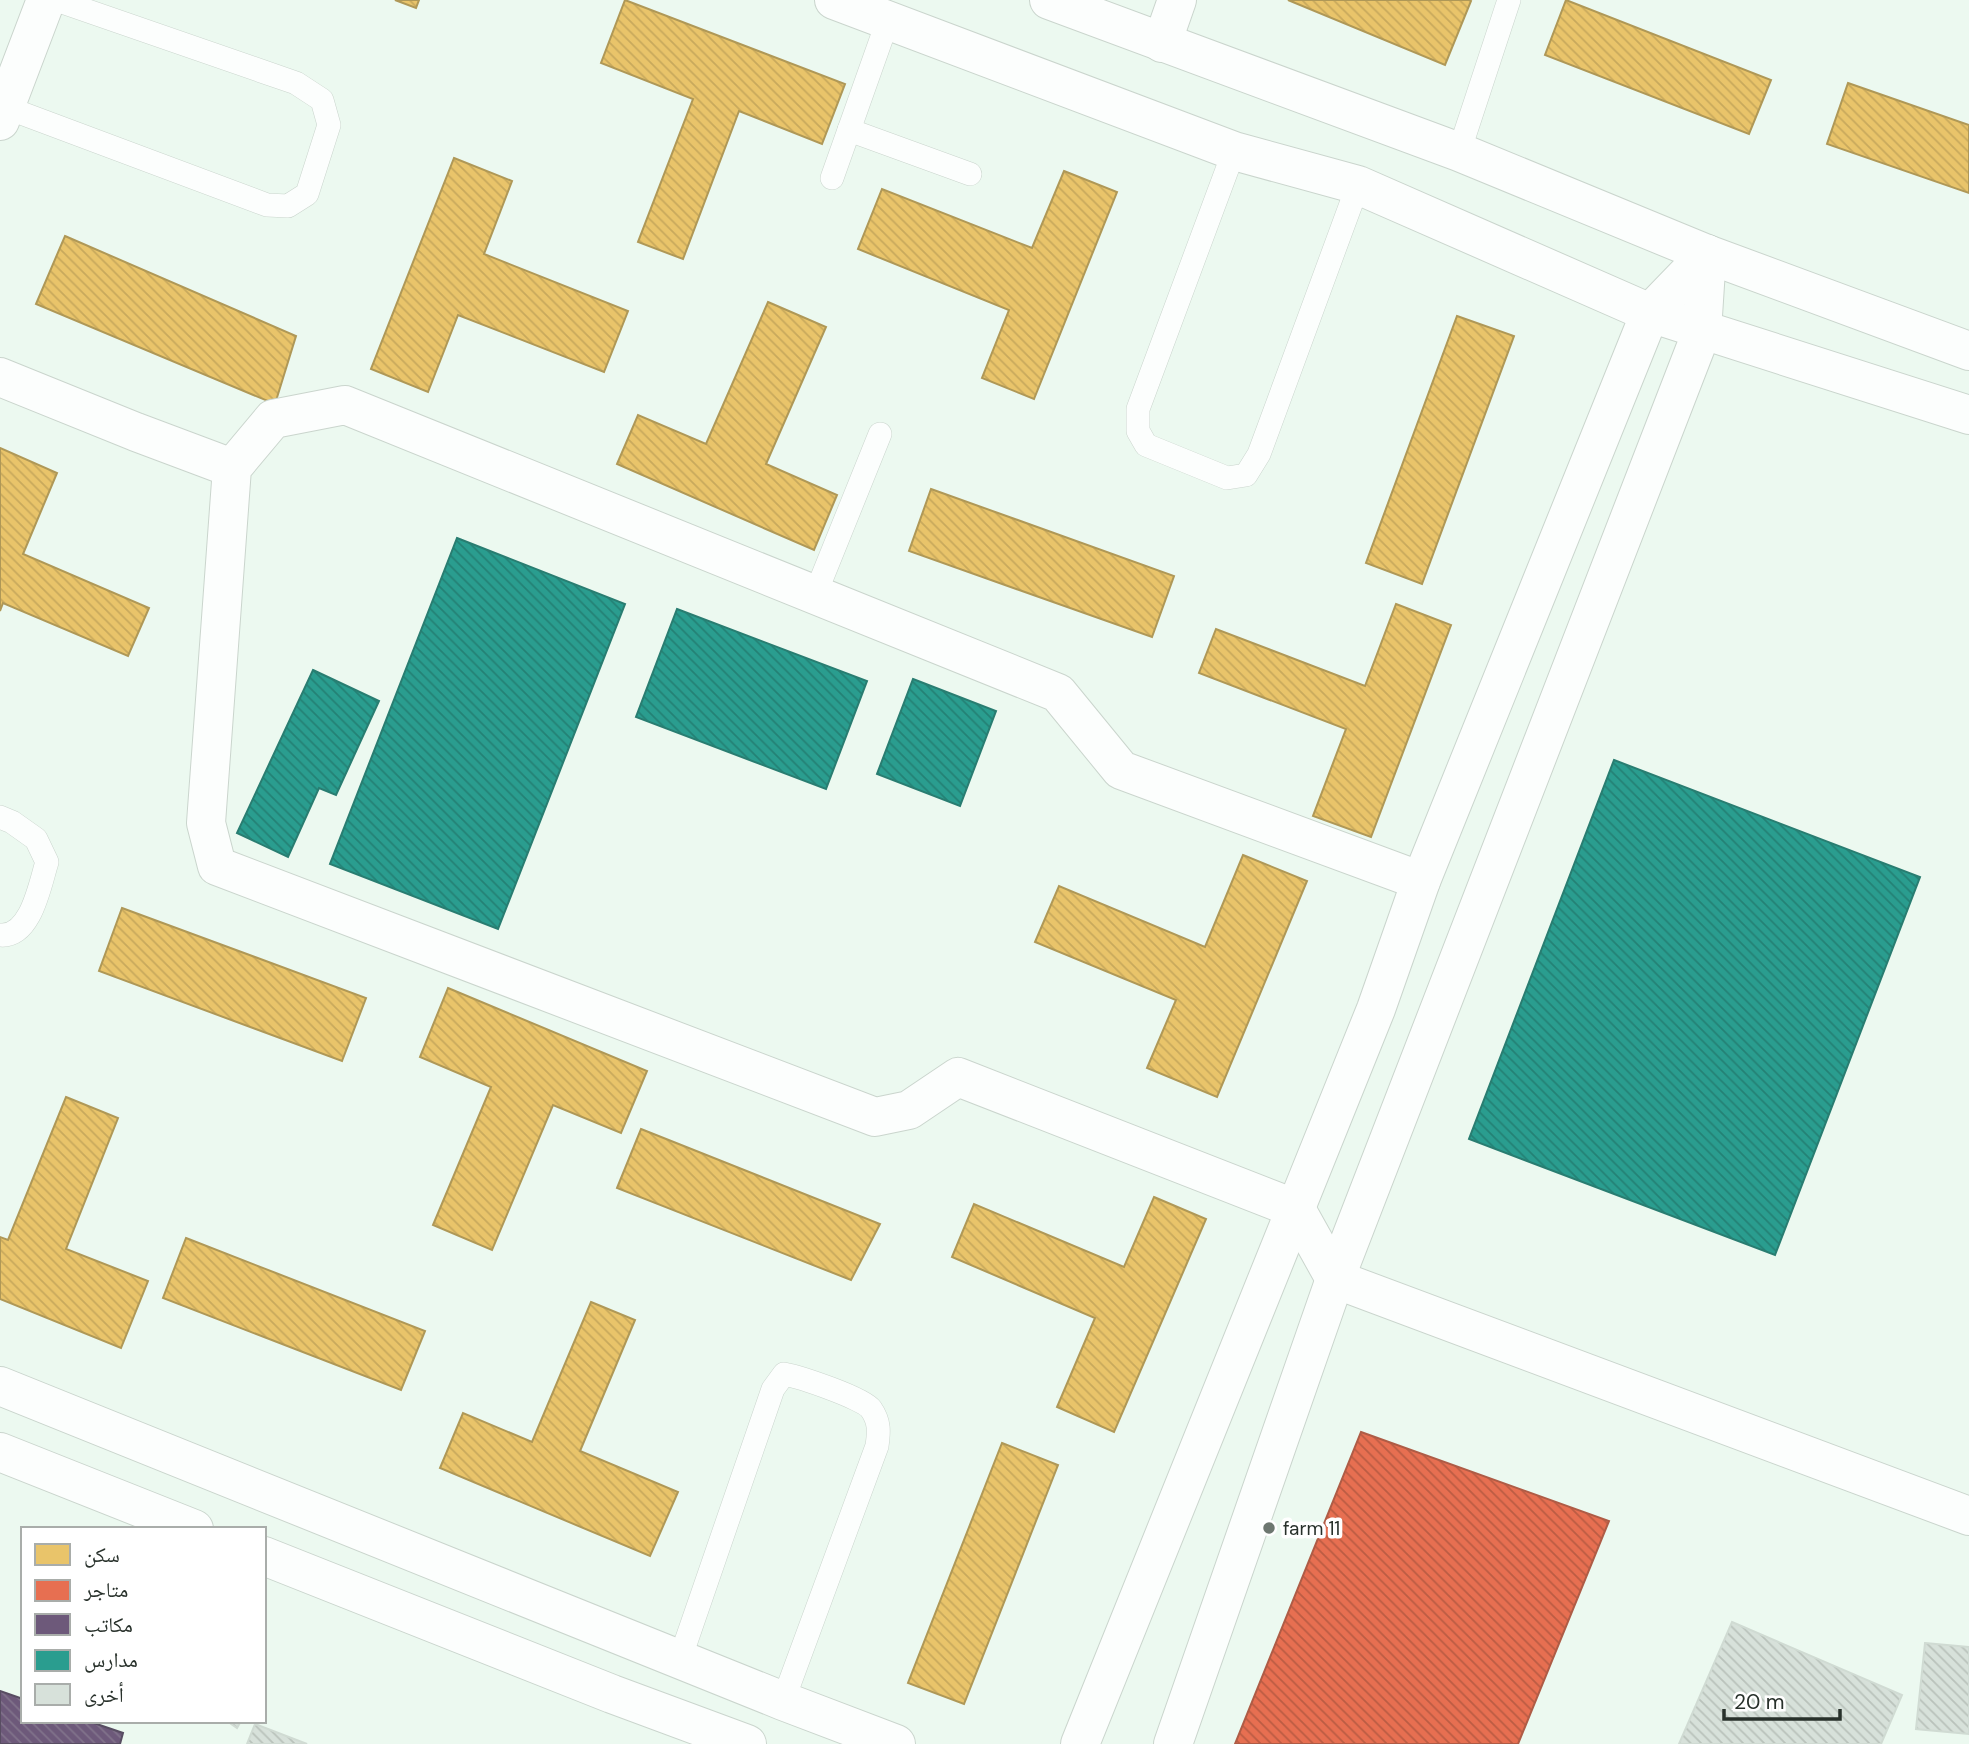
<svg xmlns="http://www.w3.org/2000/svg" width="1969" height="1744" viewBox="0 0 1969 1744" font-family="'DM Sans','Noto Naskh Arabic',sans-serif">
<defs>
<pattern id="homes-back-hatch" width="6" height="6" patternUnits="userSpaceOnUse" patternTransform="scale(1.75)"><rect width="6" height="6" fill="#e9c46a"/><path d="M-1 5l2 2M0 0l6 6M5-1l2 2" fill="none" stroke="#c8a95c"/></pattern>
<pattern id="shops-back-hatch" width="6" height="6" patternUnits="userSpaceOnUse" patternTransform="scale(1.75)"><rect width="6" height="6" fill="#e76f51"/><path d="M-1 5l2 2M0 0l6 6M5-1l2 2" fill="none" stroke="#bb5c43"/></pattern>
<pattern id="offices-back-hatch" width="6" height="6" patternUnits="userSpaceOnUse" patternTransform="scale(1.75)"><rect width="6" height="6" fill="#6d597a"/><path d="M-1 5l2 2M0 0l6 6M5-1l2 2" fill="none" stroke="#81738b"/></pattern>
<pattern id="schools-back-hatch" width="6" height="6" patternUnits="userSpaceOnUse" patternTransform="scale(1.75)"><rect width="6" height="6" fill="#2a9d8f"/><path d="M-1 5l2 2M0 0l6 6M5-1l2 2" fill="none" stroke="#248175"/></pattern>
<pattern id="building-back-hatch" width="6" height="6" patternUnits="userSpaceOnUse" patternTransform="scale(1.75)"><rect width="6" height="6" fill="#d7e1da"/><path d="M-1 5l2 2M0 0l6 6M5-1l2 2" fill="none" stroke="#b9c2bb"/></pattern>
</defs>
<rect width="100%" height="100%" fill="#ecf9f0"/>
<!-- homes -->
<g fill="url(#homes-back-hatch)" stroke="#af9857" stroke-width="2">
<path d="M395 0H419L416 8Z"/>
<path d="M625 0 845 84 822 144 739 111 683 259 638 242 693 99 601 63Z"/>
<path d="M1288 0H1469L1471 1 1445 65Z"/>
<path d="M1566 0 1771 80 1749 134 1545 55Z"/>
<path d="M1848 83 1969 125V193L1827 144Z"/>
<path d="M454 158 512 181 484 254 628 311 604 372 458 315 428 392 371 369Z"/>
<path d="M1064 171 1117 192 1034 399 982 378 1009 310 858 249 882 189 1032 248Z"/>
<path d="M65 236 296 336 275 404 36 304Z"/>
<path d="M768 302 826 327 766 464 837 495 814 550 617 464 638 415 706 444Z"/>
<path d="M1457 316 1514 336 1422 584 1366 563Z"/>
<path d="M0 448 57 473 23 554 149 608 128 656 3 603 0 611Z"/>
<path d="M931 489 1174 576 1152 637 909 551Z"/>
<path d="M1396 604 1451 625 1371 837 1313 816 1346 729 1199 673 1216 629 1365 686Z"/>
<path d="M1243 855 1307 881 1217 1097 1147 1068 1176 1000 1035 942 1059 886 1205 947Z"/>
<path d="M122 908 366 998 342 1061 99 971Z"/>
<path d="M448 988 647 1071 621 1133 553 1105 492 1250 433 1225 491 1087 420 1057Z"/>
<path d="M66 1097 118 1118 66 1249 148 1281 121 1348 0 1299V1237L8 1240Z"/>
<path d="M641 1129 880 1224 851 1280 617 1188Z"/>
<path d="M1154 1197 1206 1219 1114 1432 1057 1407 1095 1318 952 1257 974 1204 1124 1267Z"/>
<path d="M186 1238 425 1331 401 1390 163 1298Z"/>
<path d="M591 1302 635 1320 580 1451 678 1492 650 1556 440 1468 463 1413 532 1442Z"/>
<path d="M1002 1443 1058 1465 964 1704 908 1683Z"/>
</g>
<!-- shops -->
<path fill="url(#shops-back-hatch)" stroke="#ae5c46" stroke-width="2" d="M1361 1432 1609 1521 1518 1744H1235Z"/>
<!-- offices -->
<path fill="url(#offices-back-hatch)" stroke="#584d62" stroke-width="2" d="M0 1691 23 1699V1721H88L123 1733 120 1744H0Z"/>
<!-- schools -->
<g fill="url(#schools-back-hatch)" stroke="#297d71" stroke-width="2">
<path d="M457 538 625 604 498 929 330 864Z"/>
<path d="M677 609 867 681 826 789 636 717Z"/>
<path d="M313 670 379 701 336 795 319 788 288 857 237 833Z"/>
<path d="M913 679 996 711 960 806 877 774Z"/>
<path d="M1614 760 1920 877 1775 1255 1469 1139Z"/>
</g>
<!-- building -->
<g fill="url(#building-back-hatch)" stroke="#d0dbd3" stroke-width="2">
<path d="M1732 1622 1902 1695 1881 1744H1679Z"/>
<path d="M1925 1643 1969 1647V1734L1916 1729Z"/>
<path d="M227 1721H241L237 1728Z"/>
<path d="M255 1724 307 1744H247Z"/>
</g>
<g fill="none" stroke-linecap="round" stroke-linejoin="round">
<defs>
<g id="service">
<path d="M5 107 267 205 288 206 307 194 329 125 322 100 296 83 56 0"/>
<path d="M849 130 970 174"/>
<path d="M1234 151 1138 409V431L1146 445 1227 478 1246 475 1259 454 1358 185"/>
<path d="M1459 152 1509 0"/>
<path d="M832 178 888 20"/>
<path d="M815 595 880 434"/>
<path d="M0 817 12 822 36 839 47 862C40 884 31 938 0 935"/>
<path d="M680 1659 773 1389 784 1374C800 1377 863 1398 871 1409 880 1422 879 1432 877 1446L783 1701"/>
</g>
<g id="minor">
<path d="M834 0 1234 151 1358 185 1650 313 1969 415"/>
<path d="M1049 0 1459 152 1707 254 1969 351"/>
<path d="M1162 43 1177 0"/>
<path d="M0 121 46 0"/>
<path d="M0 377 136 432 232 468"/>
<path d="M1421 881 1121 770 1058 693 345 405 273 419 232 468 206 823 217 866 875 1117 909 1110 958 1077 1296 1209 1335 1279 1969 1516"/>
<path d="M0 1386 783 1701 896 1744"/>
<path d="M0 1452 194 1529"/>
<path d="M264 1556 612 1694 747 1744"/>
<path d="M1080 1744 1376 1009 1421 881 1650 313 1707 254"/>
<path d="M1173 1744 1335 1279 1702 331 1707 254"/>
</g>
</defs>
<!-- service casing -->
<use href="#service" stroke="#cad5cd" stroke-width="24"/>
<!-- minor casing -->
<use href="#minor" stroke="#cad5cd" stroke-width="40"/>
<!-- service -->
<use href="#service" stroke="#fcfefd" stroke-width="23"/>
<!-- minor -->
<use href="#minor" stroke="#fcfefd" stroke-width="38"/>
</g>
<!-- markers -->
<circle fill="#6d7770" stroke="#fff" stroke-width="2.5" cx="1269" cy="1528" r="7"/>
<g text-anchor="middle" stroke-width="7" stroke-linejoin="round" paint-order="stroke">
<!-- poi labels -->
<g font-size="19" fill="#28312b" stroke="#fff" text-anchor="start">
<text x="1283" y="1535">farm 11</text>
</g>
</g>
<!-- legend -->
<rect x="21" y="1527" width="245" height="196" fill="#ffffff" stroke="#a9adaa" stroke-width="2"/>
<rect x="35" y="1544" width="35" height="21" fill="#e9c46a" stroke="#a9adaa" stroke-width="2"/>
<text x="84" y="1562" font-size="21" fill="#28312b">سكن</text>
<rect x="35" y="1580" width="35" height="21" fill="#e76f51" stroke="#a9adaa" stroke-width="2"/>
<text x="84" y="1597" font-size="21" fill="#28312b">متاجر</text>
<rect x="35" y="1614" width="35" height="21" fill="#6d597a" stroke="#a9adaa" stroke-width="2"/>
<text x="84" y="1632" font-size="21" fill="#28312b">مكاتب</text>
<rect x="35" y="1650" width="35" height="21" fill="#2a9d8f" stroke="#a9adaa" stroke-width="2"/>
<text x="84" y="1667" font-size="21" fill="#28312b">مدارس</text>
<rect x="35" y="1684" width="35" height="21" fill="#d7e1da" stroke="#a9adaa" stroke-width="2"/>
<text x="84" y="1702" font-size="21" fill="#28312b">أخرى</text>
<!-- scale -->
<path d="M1724 1709v10h116v-10" fill="none" stroke="#28312b" stroke-width="3.5"/>
<text x="1734" y="1709" font-size="21" fill="#28312b" stroke="#ffffff" stroke-width="5" paint-order="stroke">20 m</text>
</svg>
